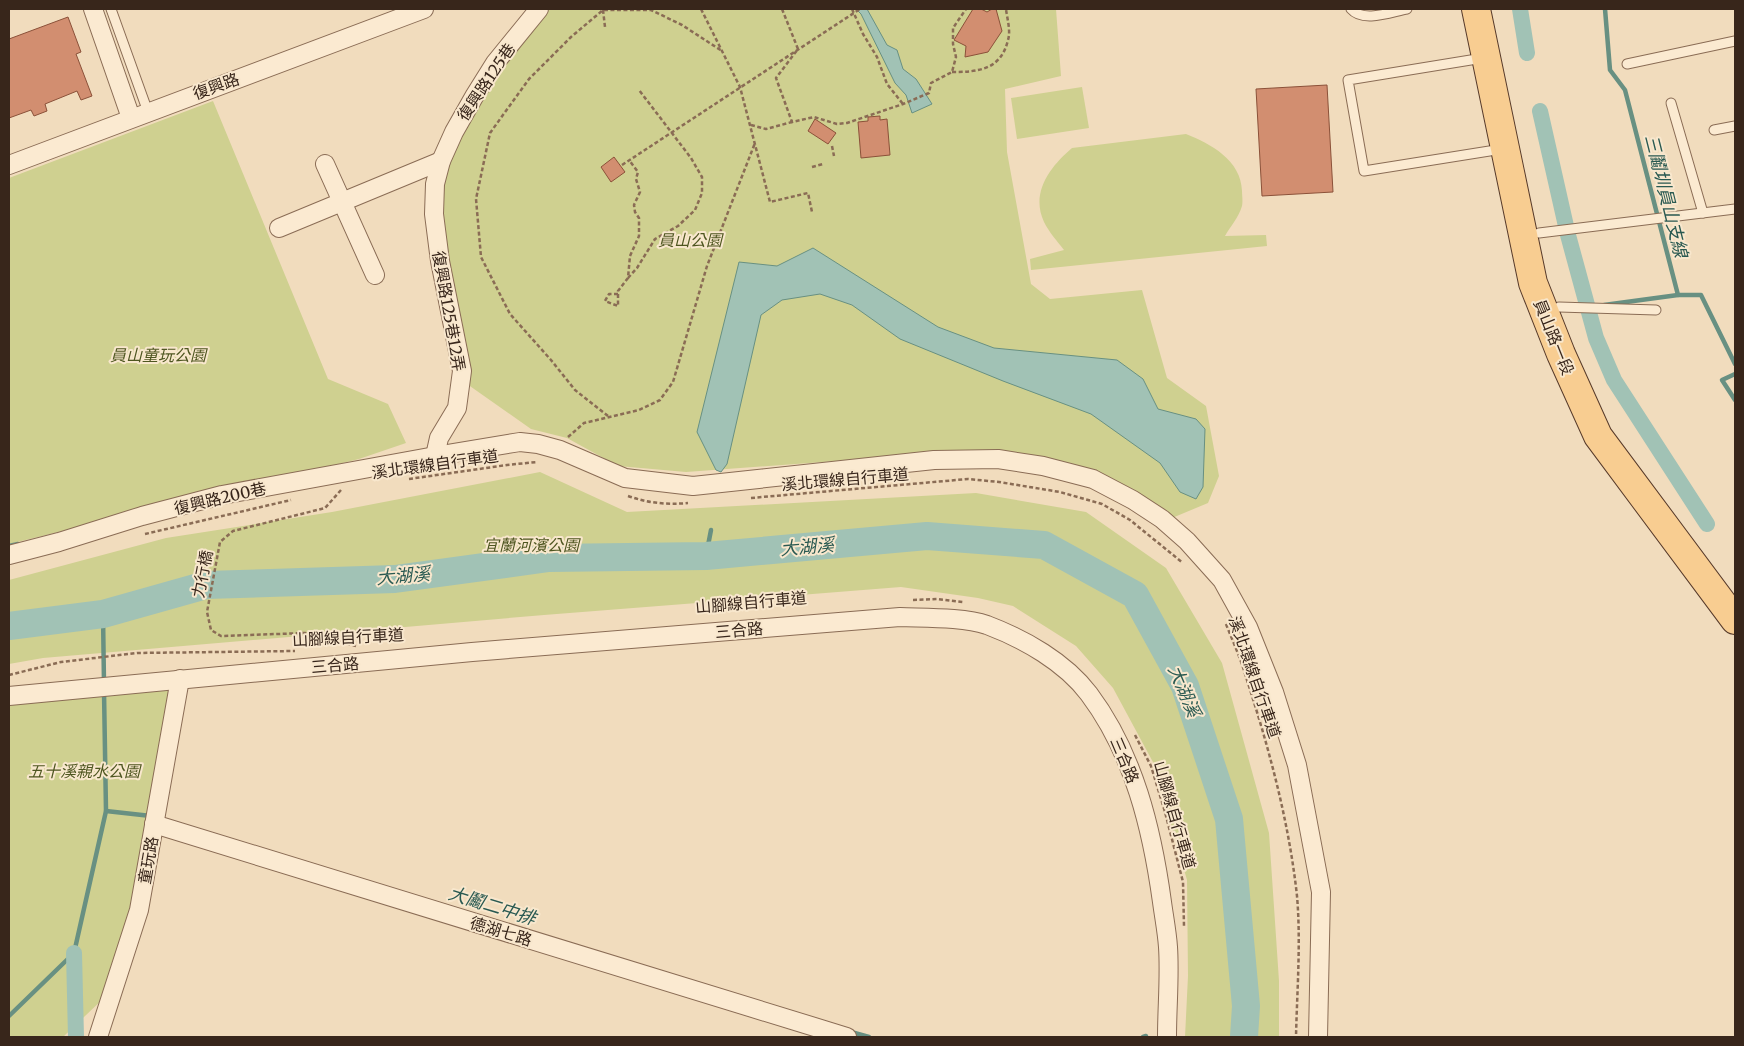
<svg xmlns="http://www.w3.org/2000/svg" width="1744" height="1046" viewBox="0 0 1744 1046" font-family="Merriweather,'Noto Sans TC',serif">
<rect width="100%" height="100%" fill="#f1dcbd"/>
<!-- green -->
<g fill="#cfd090">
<path d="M546 9H1056L1061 76 1005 89 1007 152 1031 284 1050 299 1142 290 1167 378 1206 406 1219 476 1208 503 1172 518 1122 484 1091 471 958 452 686 472 618 466 567 438 531 429 467 384 439 217 447 160 477 101Z"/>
<path d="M1082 87 1089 128 1017 139 1011 98Z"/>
<path d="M213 101 328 379 388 404 406 443 359 459 9 544V178Z"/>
<path d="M1186 134C1211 144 1241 160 1242 191 1242 195 1243 201 1242 206 1239 217 1230 227 1225 236L1266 235 1267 246 1031 270 1030 259 1064 250C1057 241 1049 232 1044 222 1030 192 1051 166 1072 148Z"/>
<path d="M540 472 627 512 976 493 1086 512 1166 568 1222 663 1269 833 1279 981V1037H1185L1188 976 1187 880 1154 764 1113 688 1076 646 1013 606 978 598 901 587 544 615 43 658 9 664V580L166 538 332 512Z"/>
<path d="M179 681 134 910 106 996 63 1037H9V704Z"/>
</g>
<!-- water -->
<g fill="#a1c2b5" stroke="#689082">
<path d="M856 9H867L887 45 897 50 903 69 916 79 932 104 912 113 906 95 895 83 861 14Z"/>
<path d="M813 248 938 327 994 348 1117 360 1143 379 1158 409 1196 419 1205 429 1203 487 1196 499 1180 492 1160 463 1091 414 1003 381 900 339 852 305 820 294 782 300 761 315 727 464 721 472 716 470 697 432 739 262 777 266Z"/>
</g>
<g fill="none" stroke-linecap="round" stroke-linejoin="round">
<!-- stream -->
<g stroke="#689082" stroke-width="4.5">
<path d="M1605 9 1610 70 1625 90 1678 295H1701L1735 364"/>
<path d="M1604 305 1678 295"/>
<path d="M1735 374 1722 380 1735 400"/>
<path d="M9 546 18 544"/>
<path d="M706 556 711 530"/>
<path d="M103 614 104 684"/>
<path d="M106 811 151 816"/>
<path d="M9 1016 74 953 106 811 104 691"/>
<path d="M851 1032 869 1037"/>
<path d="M1143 1037 1146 1036"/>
</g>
<!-- canal -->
<g stroke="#a1c2b5" stroke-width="16">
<path d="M1520 9 1527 53"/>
<path d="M1540 111 1568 235 1596 338 1614 380 1707 524"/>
<path d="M74 953 76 1037"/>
</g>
<!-- river -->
<path stroke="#a1c2b5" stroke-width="28" d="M9 626 103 614 206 585 395 579 549 558 706 556 927 536 1044 545 1135 595 1185 686 1229 819 1246 1006 1244 1037"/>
</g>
<!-- building -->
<g fill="#d28e70" stroke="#8b5139">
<path d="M973 9H981L987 12 992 9H996L1002 31 988 52 965 57 966 46 954 40Z"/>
<path d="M68 17 81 52 76 54 92 96 81 100 77 91 45 104 47 111 34 116 31 110 9 118V39Z"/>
<path d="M1327 85 1333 192 1262 196 1256 89Z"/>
<path d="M880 116V120L887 119 890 155 861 158 858 122 868 121V117Z"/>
<path d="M815 119 836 133 828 144 808 131Z"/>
<path d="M614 157 625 172 611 182 601 167Z"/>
</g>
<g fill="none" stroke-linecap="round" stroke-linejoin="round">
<defs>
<g id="service">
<path d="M111 9 148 112"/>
<path d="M1351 9C1363 23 1391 12 1407 9"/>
<path d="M1483 58 1348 80 1364 171 1502 149"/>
<path d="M1627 64 1735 41"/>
<path d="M1671 103 1703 213"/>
<path d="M1714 130 1735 126"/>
<path d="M1539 233 1735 209"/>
<path d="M1559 307 1656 310"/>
</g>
<g id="minor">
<path d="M93 9 131 118"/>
<path d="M325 164 375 275"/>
<path d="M9 165 424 9"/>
<path d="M279 228 441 161"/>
<path d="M435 456 439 438 457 408 462 371 440 261 434 214 435 184 441 161 454 132 475 95 495 63 539 9"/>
<path d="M9 555 59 542 142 516 222 495 435 456 520 442 538 444 560 450 625 478 693 486 934 460 998 459 1043 466 1093 479 1133 500 1162 519 1187 541 1222 580 1248 627 1274 692 1297 765 1321 892 1318 1037"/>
<path d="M9 696 472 652 900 617C925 618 964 617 987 625 1024 639 1065 662 1089 694 1134 754 1152 829 1162 902 1164 917 1167 932 1168 947 1170 976 1167 1007 1167 1037"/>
<path d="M154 824 847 1037"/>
<path d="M98 1037 139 910 180 679"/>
</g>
<path id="primary" d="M1476 9 1533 283 1561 354 1598 436 1735 620"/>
</defs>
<!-- service casing -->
<use href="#service" stroke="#8a6c55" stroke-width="11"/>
<!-- minor casing -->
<use href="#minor" stroke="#8a6c55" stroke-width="20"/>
<!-- primary casing -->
<use href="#primary" stroke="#573a2a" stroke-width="30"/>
<!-- path -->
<g stroke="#8a6c55" stroke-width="2.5" stroke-dasharray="4 2.5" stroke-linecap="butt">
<path d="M701 9 740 87 770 202 808 193 812 212"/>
<path d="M782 9 798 49 776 78 792 122 814 117 837 124 847 123 903 104 929 93 931 83 952 72 956 57 953 44V28L966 9"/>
<path d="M852 9 863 34 877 57 887 84 903 104"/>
<path d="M603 10 605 27"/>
<path d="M952 72C978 72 1001 70 1008 40 1011 31 1007 18 1006 9"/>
<path d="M751 125 766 129 792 122"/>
<path d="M832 146 834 156"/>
<path d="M622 165 860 9"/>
<path d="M812 167 823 164"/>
<path d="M628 278 637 268 655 239 678 226 695 210 702 193V177L691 158 639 90"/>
<path d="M618 294H609L605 301 618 306V291L628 278 630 256 639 236V218L635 212 634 205 640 192 636 179 638 172 629 160"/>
<path d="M608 416 575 390 551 360 510 314 481 257 476 199 490 133 529 79 571 37 603 10H651L682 25 722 51"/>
<path d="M568 437 584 423 639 410 660 400 673 382 707 266 755 143"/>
<path d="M409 479 507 465 537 462"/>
<path d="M341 490 325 508 233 531 220 542 207 612 211 630 221 636 305 633 356 646"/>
<path d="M628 496C648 503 667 505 688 503"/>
<path d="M751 498 968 479 999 482 1060 492 1102 504 1130 520 1183 563"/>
<path d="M145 534 291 500"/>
<path d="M913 600 937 599 963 602"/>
<path d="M1226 624C1233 642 1241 659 1246 677 1269 748 1289 822 1297 896 1301 942 1297 991 1296 1037"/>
<path d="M9 675 61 662 137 653 295 651"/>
<path d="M1135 735 1151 766 1165 812 1183 882 1184 926"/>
</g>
<!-- service -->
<use href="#service" stroke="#fbead1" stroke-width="9"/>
<!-- minor -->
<use href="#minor" stroke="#fbead1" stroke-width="18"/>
<!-- primary -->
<use href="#primary" stroke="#f8cd91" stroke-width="28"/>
</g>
<g text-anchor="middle" stroke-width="4" stroke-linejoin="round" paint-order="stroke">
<!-- street labels -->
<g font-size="16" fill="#38261b" stroke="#f8e7cd">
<text transform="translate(486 82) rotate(-56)" y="6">復興路125巷</text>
<text transform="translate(216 86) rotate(-20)" y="6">復興路</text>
<text transform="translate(449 311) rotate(80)" y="6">復興路125巷12弄</text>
<text transform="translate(1554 337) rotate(68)" y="6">員山路一段</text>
<text transform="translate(435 464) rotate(-8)" y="6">溪北環線自行車道</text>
<text transform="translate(845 479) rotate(-5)" y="6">溪北環線自行車道</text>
<text transform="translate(220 498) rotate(-13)" y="6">復興路200巷</text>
<text transform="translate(202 574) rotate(-79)" y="6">力行橋</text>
<text transform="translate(751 602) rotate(-5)" y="6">山腳線自行車道</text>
<text transform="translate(739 630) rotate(-5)" y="6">三合路</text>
<text transform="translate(348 637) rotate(-3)" y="6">山腳線自行車道</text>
<text transform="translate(335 665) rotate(-5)" y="6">三合路</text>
<text transform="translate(1255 677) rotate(71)" y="6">溪北環線自行車道</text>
<text transform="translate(1125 760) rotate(67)" y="6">三合路</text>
<text transform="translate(1175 815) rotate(74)" y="6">山腳線自行車道</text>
<text transform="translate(148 860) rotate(-80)" y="6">童玩路</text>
<text transform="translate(501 931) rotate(17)" y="6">德湖七路</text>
</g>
<!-- park labels -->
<g font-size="16" font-style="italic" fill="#4e5620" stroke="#f8e7cd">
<text x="690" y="246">員山公園</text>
<text x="158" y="361">員山童玩公園</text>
<text x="531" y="551">宜蘭河濱公園</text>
<text x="84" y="777">五十溪親水公園</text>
</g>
<!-- water labels -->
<g font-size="18" font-style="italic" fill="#295951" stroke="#f8e7cd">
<text transform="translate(1666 196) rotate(76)" y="6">三鬮圳員山支線</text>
<text transform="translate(807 547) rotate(-5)" y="6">大湖溪</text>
<text transform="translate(403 576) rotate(-5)" y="6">大湖溪</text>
<text transform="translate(1184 691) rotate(67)" y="6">大湖溪</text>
<text transform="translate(492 906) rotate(17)" y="6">大鬮二中排</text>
</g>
</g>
<!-- border -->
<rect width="1744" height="1046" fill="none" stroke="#38261b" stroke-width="20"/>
</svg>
